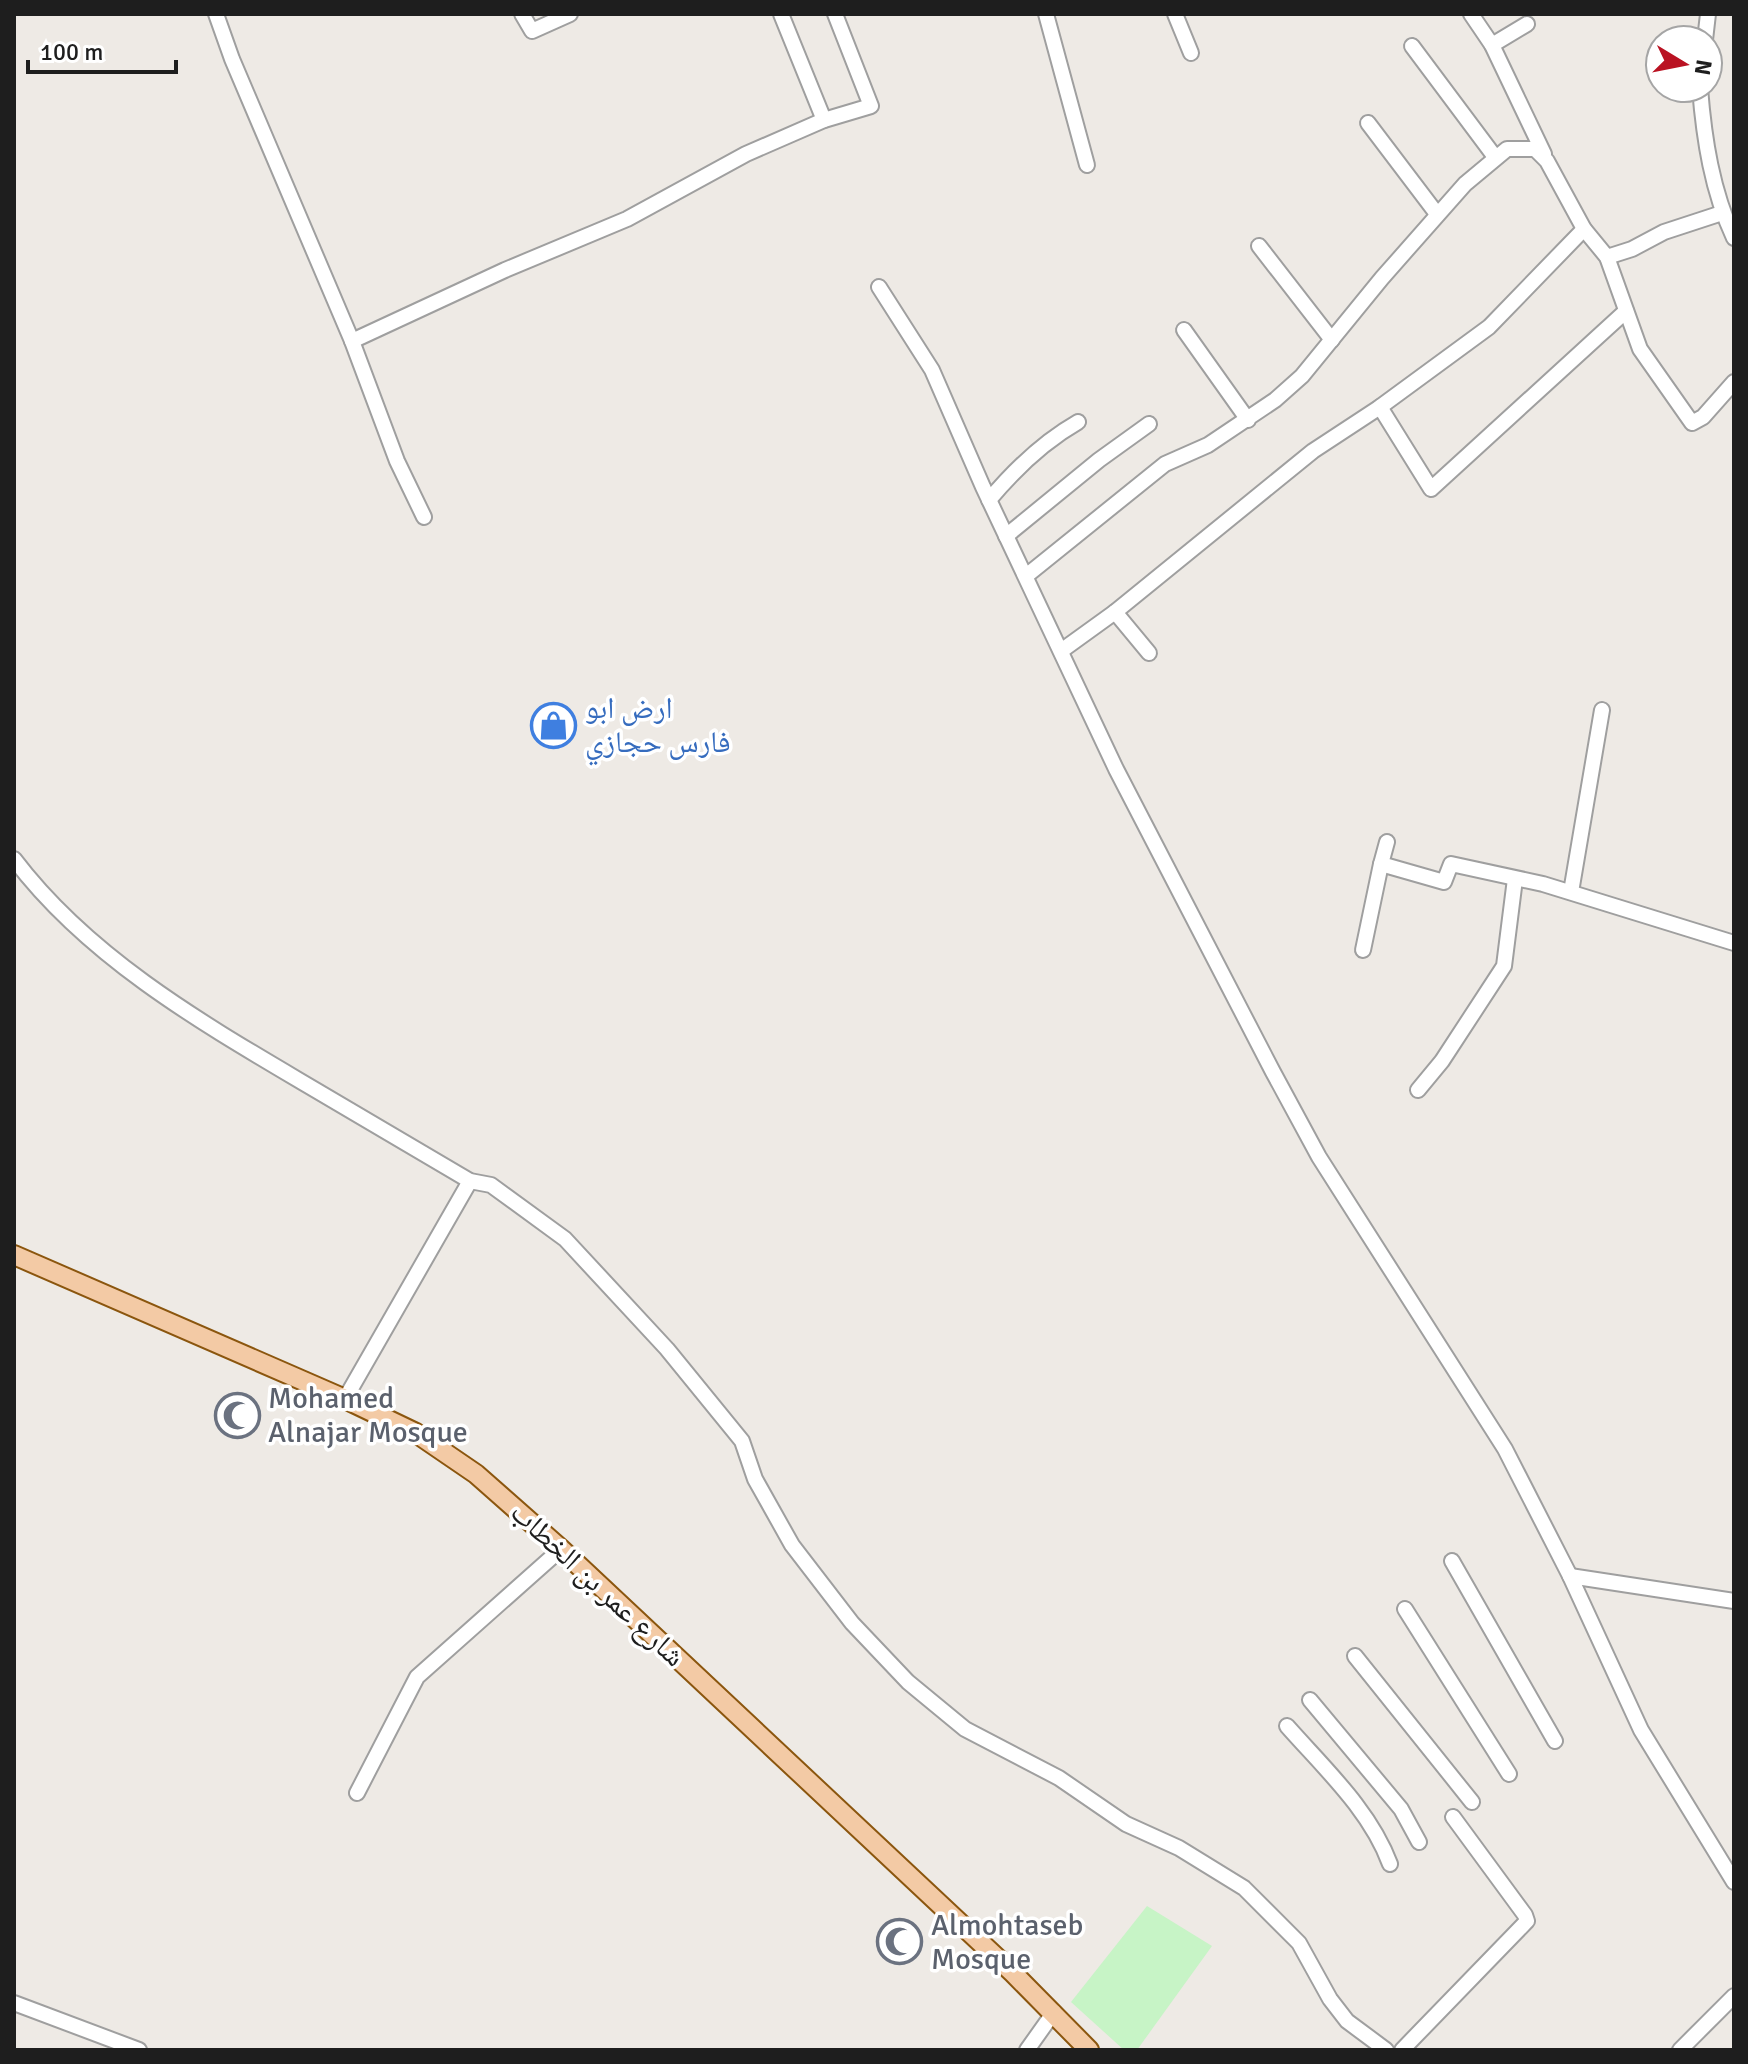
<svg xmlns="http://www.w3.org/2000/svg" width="1748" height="2064" viewBox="0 0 1748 2064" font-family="Signika,'Noto Naskh Arabic',sans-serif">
<rect width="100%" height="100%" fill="#eeeae5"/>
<!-- park -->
<path fill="#c7f4c6" d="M1147 1906 1212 1946 1137 2050H1124L1071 2002Z"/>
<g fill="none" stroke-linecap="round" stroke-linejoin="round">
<defs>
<g id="minor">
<path d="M216 14 232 59 352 341 397 461 424 517"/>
<path d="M522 14 532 31 570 14"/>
<path d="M781 14 824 120"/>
<path d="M1046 14 1087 165"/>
<path d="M1175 14 1191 53"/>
<path d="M1471 14 1492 45 1544 154"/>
<path d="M1705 40 1708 14"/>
<path d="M1492 45 1527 24"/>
<path d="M1412 46 1495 157"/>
<path d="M1700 88C1704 139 1712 191 1734 238"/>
<path d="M1368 123 1437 214"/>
<path d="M1259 246 1332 340"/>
<path d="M1607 257 1632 249 1664 232 1722 213"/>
<path d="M879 287 932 370 983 487 1116 769 1273 1072 1319 1157 1505 1449 1570 1576 1641 1730 1734 1882"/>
<path d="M1184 330 1248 420"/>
<path d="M352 341 505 270 627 219 746 154 824 120 871 106 835 14"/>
<path d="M1380 407 1431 489 1626 311"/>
<path d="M989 500C1015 469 1043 442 1078 422"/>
<path d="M1006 536 1099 460 1149 424"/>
<path d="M1026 576 1165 464 1208 445 1275 400 1302 376 1382 278 1465 184 1507 149H1535L1547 161 1584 229 1607 257 1640 349 1692 423 1703 417 1734 382"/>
<path d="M1115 612 1149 653"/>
<path d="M1061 651 1115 612 1313 451 1380 407 1489 327 1584 229"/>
<path d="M1387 842 1381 864 1444 882 1451 864 1543 884 1734 943"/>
<path d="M14 859C89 958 202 1023 307 1085 361 1117 415 1149 470 1181L491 1185 565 1239 667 1349 742 1441 755 1479 792 1545 852 1623 908 1682 965 1729 1059 1778 1126 1824 1179 1848 1244 1888 1299 1943 1330 1999 1347 2021 1386 2050"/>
<path d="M1571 892 1602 710"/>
<path d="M1363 950 1381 864"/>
<path d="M1418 1090 1442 1061 1504 966 1515 879"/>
<path d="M345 1399 470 1181"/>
<path d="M1452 1561 1555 1741"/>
<path d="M1570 1576 1734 1601"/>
<path d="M1405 1609 1509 1774"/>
<path d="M1355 1656 1472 1802"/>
<path d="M1310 1700 1401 1809 1419 1842"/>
<path d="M1287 1726C1324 1768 1370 1810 1390 1864"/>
<path d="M357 1793 417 1677 561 1549"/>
<path d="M14 2003 139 2050"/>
<path d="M1027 2050 1054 2012"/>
<path d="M1402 2050 1527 1921 1525 1915 1453 1817"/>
<path d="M1680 2050 1734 1996"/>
</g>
<path id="major" d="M14 1255 345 1399 416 1433 476 1474 561 1549 1013 1973 1089 2050"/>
</defs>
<!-- minor casing -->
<use href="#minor" stroke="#9f9f9f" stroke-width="18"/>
<!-- major casing -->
<use href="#major" stroke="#8b560e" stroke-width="22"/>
<!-- minor -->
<use href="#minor" stroke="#fff" stroke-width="14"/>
<!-- major -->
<use href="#major" stroke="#f3caa5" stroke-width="18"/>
</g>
<!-- icons -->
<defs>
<symbol id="shop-ring" viewBox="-11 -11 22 22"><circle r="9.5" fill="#fff" stroke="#3f7fe0" stroke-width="1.5"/><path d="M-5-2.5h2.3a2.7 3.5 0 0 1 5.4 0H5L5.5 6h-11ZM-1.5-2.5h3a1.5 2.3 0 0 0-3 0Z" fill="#3f7fe0"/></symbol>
<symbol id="mosque-ring" viewBox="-11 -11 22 22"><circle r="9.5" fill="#fff" stroke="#6b7280" stroke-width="1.5"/><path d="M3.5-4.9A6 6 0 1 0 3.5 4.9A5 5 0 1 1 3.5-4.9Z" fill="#6b7280"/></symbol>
</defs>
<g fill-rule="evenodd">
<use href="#shop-ring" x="528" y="700" width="51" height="51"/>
<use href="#mosque-ring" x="212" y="1390" width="51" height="51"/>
<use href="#mosque-ring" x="874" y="1916" width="51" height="51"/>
</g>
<g text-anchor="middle" stroke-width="7" stroke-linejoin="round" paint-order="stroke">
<!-- shop labels -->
<g font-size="30" fill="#366cbe" stroke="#fff" text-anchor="start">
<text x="585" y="718">ارض ابو<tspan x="585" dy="34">فارس حجازي</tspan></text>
</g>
<!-- worship labels -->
<g font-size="30" fill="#5b616d" stroke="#fff" text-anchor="start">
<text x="268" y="1408">Mohamed<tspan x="268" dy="34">Alnajar Mosque</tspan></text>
<text x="931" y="1935">Almohtaseb<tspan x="931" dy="34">Mosque</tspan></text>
</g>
<!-- street labels -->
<g font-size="30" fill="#1e1e1e" stroke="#fff">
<text transform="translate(598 1584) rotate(43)" y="10">شارع عمر بن الخطاب</text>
</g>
</g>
<!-- border -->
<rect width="1748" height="2064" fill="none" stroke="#1e1e1e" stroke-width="32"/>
<!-- north arrow -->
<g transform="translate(1684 64) rotate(100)"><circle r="38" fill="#ffffff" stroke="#a5a5a5" stroke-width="2"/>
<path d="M0-6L14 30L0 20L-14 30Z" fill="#ba1222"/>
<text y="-12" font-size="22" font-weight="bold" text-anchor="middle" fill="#1e1e1e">N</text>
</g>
<!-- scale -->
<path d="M28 60v12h148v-12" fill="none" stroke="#1e1e1e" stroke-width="4"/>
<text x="40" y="60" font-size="24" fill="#1e1e1e" stroke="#ffffff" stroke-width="6" paint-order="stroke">100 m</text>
</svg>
